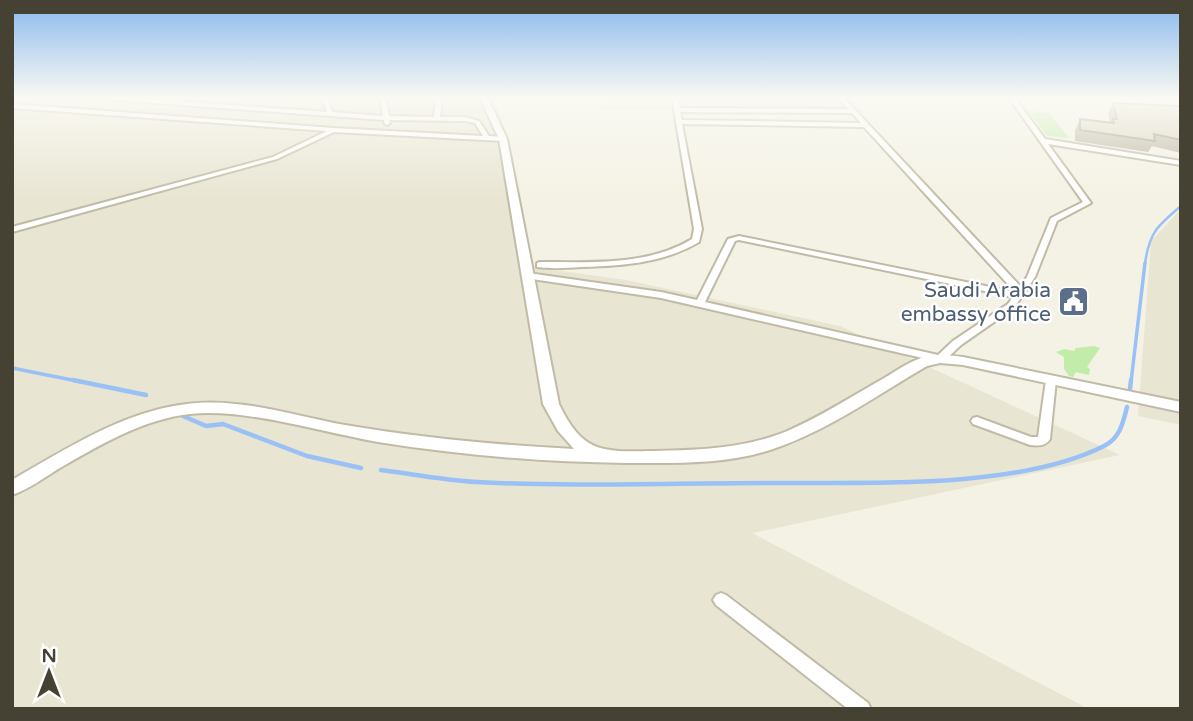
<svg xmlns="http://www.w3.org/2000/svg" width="1193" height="721" viewBox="0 0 1193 721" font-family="'Varela Round',sans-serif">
<rect width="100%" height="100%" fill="#f4f2e4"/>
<!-- residential -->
<g fill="#e8e5d2">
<path d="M12 98H496L534 267 626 280 840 326 1120 455 752 533 1089 709H12Z"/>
<path d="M601 98H849L863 112 601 110Z"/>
<path d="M1181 209V425L1138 416 1151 241Z"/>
</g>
<!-- green -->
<g fill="#c2eca9">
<path d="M1029 111 1049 113 1069 138 1047 136Z"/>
<path d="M1094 346 1100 348 1087 367 1090 369 1089 375 1076 372 1073 377 1069 376 1064 369V357L1056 352 1064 349 1074 351 1076 348Z"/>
</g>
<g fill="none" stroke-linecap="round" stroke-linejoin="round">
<!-- stream-far2 -->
<path stroke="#9ac1f6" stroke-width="2.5" d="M1145 264C1149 233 1157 226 1181 206"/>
<!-- stream-far1 -->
<g stroke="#9ac1f6" stroke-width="3.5">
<path d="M12 368 82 382"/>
<path d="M1131 382 1145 263"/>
</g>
<!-- stream -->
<g stroke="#9ac1f6" stroke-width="4.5">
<path d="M73 380 146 395"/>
<path d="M1130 389 1131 380"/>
<path d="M183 416 206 426 223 424 307 456 361 468"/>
<path d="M381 470C412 474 444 480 476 482 573 487 671 483 768 483 865 482 1017 490 1104 446 1120 438 1123 423 1127 407"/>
</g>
<defs>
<g id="minor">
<path d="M111 98H136L327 112 322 98H328L332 112 383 116 380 98H386L389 116 434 117 436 98H442L440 117H465L479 121 489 136 503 137 506 139 503 141 334 132 277 159 12 232V227L273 157 327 131 12 108V104L333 128 483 136 475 123 465 121 389 120 390 123 387 125 384 123V120L114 100Z"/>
<path d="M672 98H678L680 108 848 109 838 98H844L1020 286 1027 277 1051 218 1083 202 1009 98H1015L1045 139 1181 161V165L1048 144 1091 203 1057 221 1035 277 1014 308 961 345 944 361 940 362 661 298 525 278 524 276 528 273 661 292 697 300 728 239 739 236 1015 292 864 127 682 124 702 229 699 242C664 263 622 266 581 267 567 268 551 269 537 267V263L540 262C590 262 648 266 692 239L694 229ZM680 112 852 113 861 123 682 120ZM739 240 1013 297 1008 304 953 341 938 355 705 302 735 241Z"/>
<path d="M1051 376 1056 380 1050 439C1046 446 1038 446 1030 445L973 424 971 421 973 418 977 417 1031 437H1038L1046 380Z"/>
<path d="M721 593 726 595 868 703 871 709H848L716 605 713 600 716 595Z"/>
</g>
<path id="tertiary" d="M480 98H488L507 139 559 404C583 454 603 452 654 451 699 450 742 449 785 432 818 418 848 399 879 381 892 374 906 363 921 358 935 354 949 355 963 357L1181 402V412L963 365 940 363 927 366C877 395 829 430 773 449 726 465 676 463 626 463 543 462 460 455 378 442 320 432 246 408 190 414 143 419 98 446 58 469 44 478 29 489 12 495V480C66 449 124 411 187 404 240 397 294 416 345 425 421 438 497 445 574 449L558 431 543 404 499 139Z"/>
</defs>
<!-- minor casing -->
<use href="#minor" stroke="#c0bba6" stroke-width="4"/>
<!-- tertiary casing -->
<use href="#tertiary" stroke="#c0bba6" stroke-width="4"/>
<!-- minor -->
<use href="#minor" fill="#fff" fill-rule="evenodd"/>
<!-- tertiary -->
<use href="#tertiary" fill="#fff" fill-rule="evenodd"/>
</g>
<!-- wall -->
<path fill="#bbb5a1" d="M1113 103 1181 108V153L1152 146 1148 152 1075 141V130L1080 119 1110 123 1108 113Z"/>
<!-- building -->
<path fill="#d9d2bb" stroke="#989383" stroke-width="2" d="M1113 103 1178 106 1181 108V140L1154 134 1155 141 1080 130V119L1114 123 1113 119H1117Z"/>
<!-- sky -->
<linearGradient id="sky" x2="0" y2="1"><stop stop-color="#89b9ee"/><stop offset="0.49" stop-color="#faf9f3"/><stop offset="1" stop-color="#faf9f3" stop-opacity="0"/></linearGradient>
<rect width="1193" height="199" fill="url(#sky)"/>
<!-- icons -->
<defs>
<symbol id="civic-square" viewBox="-11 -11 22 22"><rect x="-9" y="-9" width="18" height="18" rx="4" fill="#5c6f8a" stroke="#fff"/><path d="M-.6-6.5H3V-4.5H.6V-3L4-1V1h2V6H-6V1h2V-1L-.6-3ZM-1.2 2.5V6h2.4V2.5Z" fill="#fff"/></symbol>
</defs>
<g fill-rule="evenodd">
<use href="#civic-square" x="1056" y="284" width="35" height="35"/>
</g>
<g text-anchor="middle" stroke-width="5" stroke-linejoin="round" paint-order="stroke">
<!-- service labels -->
<g font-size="21" fill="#4e5e75" stroke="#fff" text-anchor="end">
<text x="1051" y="297">Saudi Arabia<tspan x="1051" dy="24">embassy office</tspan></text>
</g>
</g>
<!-- border -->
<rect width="1193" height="721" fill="none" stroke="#464233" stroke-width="28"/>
<!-- north arrow -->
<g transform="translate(49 672)" stroke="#ffffff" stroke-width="5" paint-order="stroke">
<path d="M0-5L12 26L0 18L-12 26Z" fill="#464233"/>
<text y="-10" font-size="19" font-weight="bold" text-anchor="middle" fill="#464233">N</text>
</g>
</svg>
